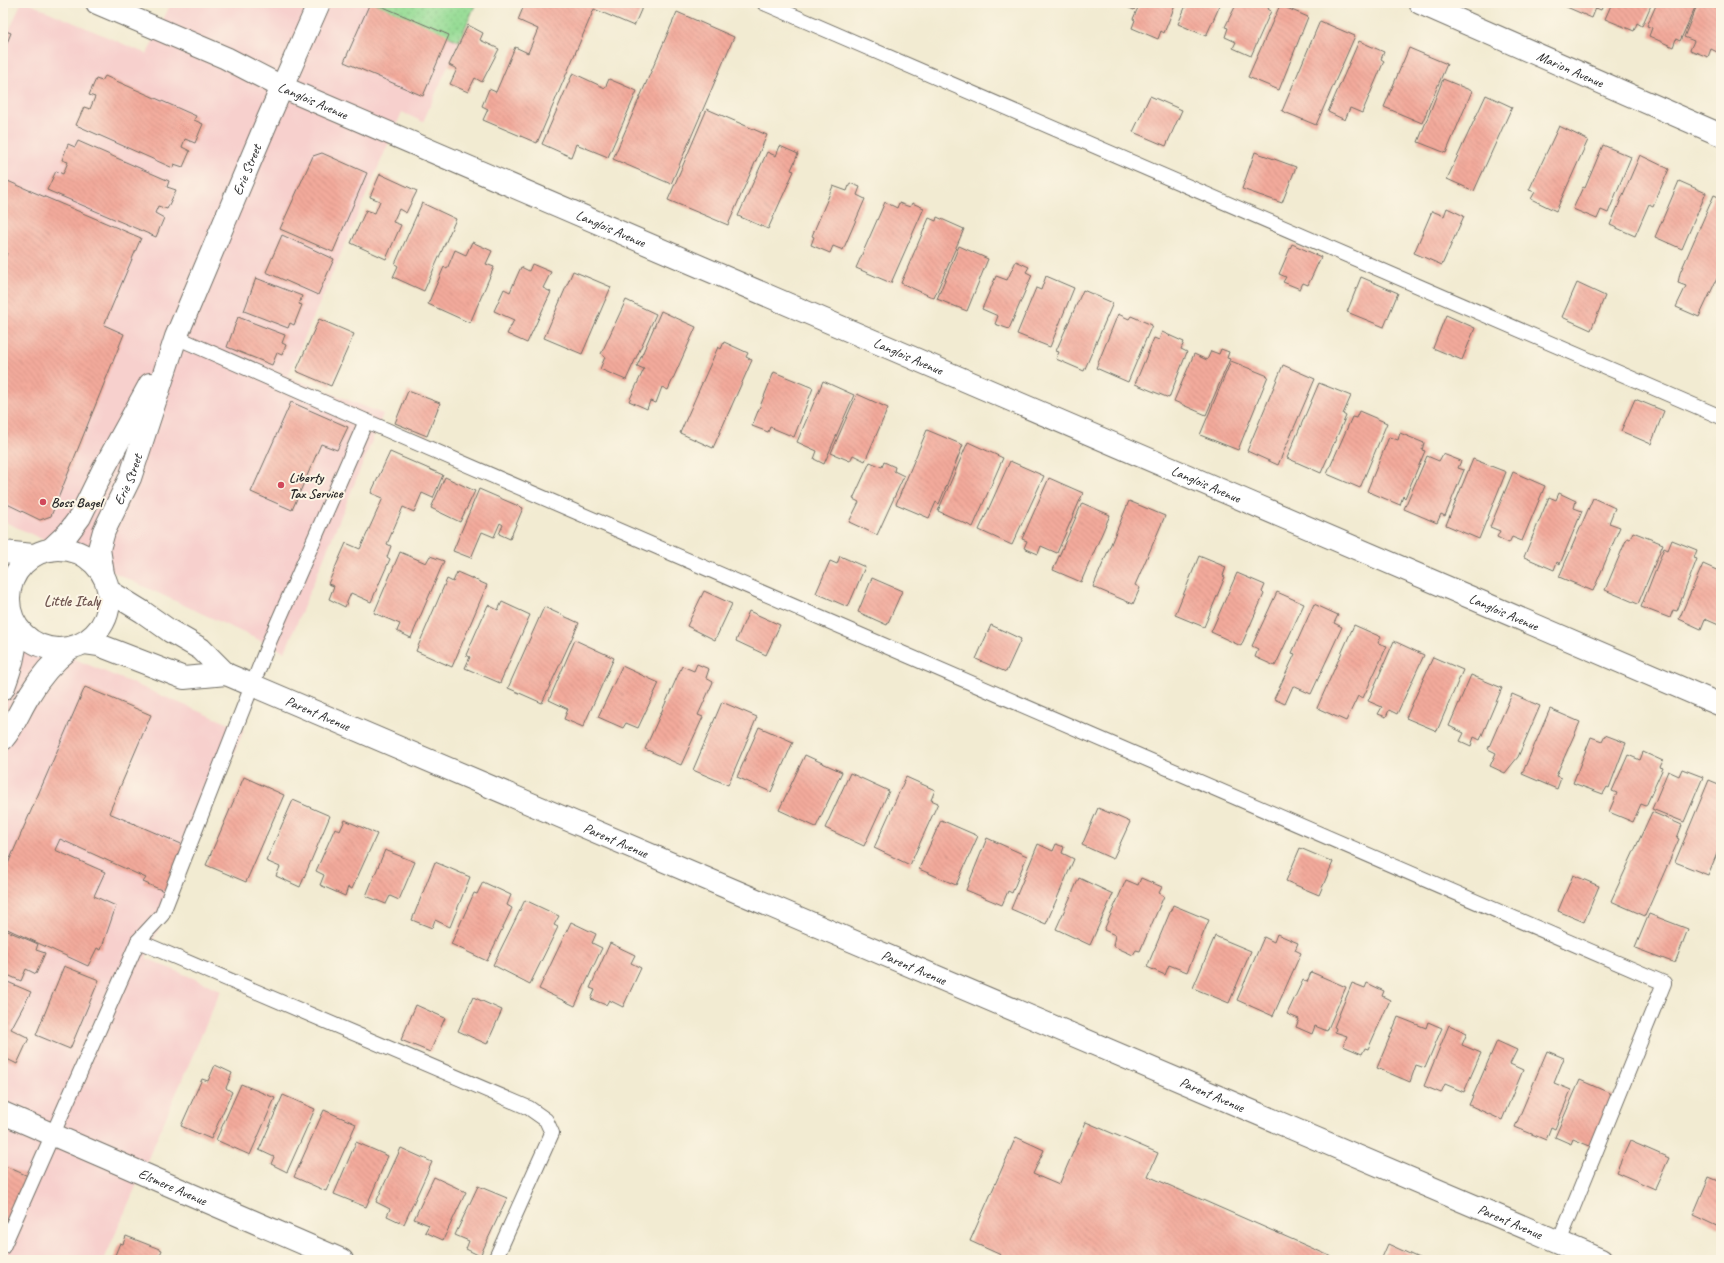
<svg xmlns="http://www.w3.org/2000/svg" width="1724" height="1263" viewBox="0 0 1724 1263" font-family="Caveat,sans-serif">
<defs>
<pattern id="park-dots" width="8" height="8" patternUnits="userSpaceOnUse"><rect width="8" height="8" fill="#96dc95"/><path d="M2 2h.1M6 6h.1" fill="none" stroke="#81bd81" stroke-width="1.8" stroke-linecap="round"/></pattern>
<pattern id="building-back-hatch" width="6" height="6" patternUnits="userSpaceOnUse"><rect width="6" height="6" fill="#f3aa9b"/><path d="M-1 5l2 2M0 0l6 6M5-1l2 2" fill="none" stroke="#d09286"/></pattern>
</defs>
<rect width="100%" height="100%" fill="#fcf5e5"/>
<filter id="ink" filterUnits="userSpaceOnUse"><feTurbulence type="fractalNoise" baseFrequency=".025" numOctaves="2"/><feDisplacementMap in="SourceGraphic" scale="8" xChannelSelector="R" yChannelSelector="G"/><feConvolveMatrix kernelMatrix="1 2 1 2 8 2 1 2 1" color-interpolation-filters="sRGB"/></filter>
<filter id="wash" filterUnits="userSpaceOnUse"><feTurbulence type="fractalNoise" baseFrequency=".012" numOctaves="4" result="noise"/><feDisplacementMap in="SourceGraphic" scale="16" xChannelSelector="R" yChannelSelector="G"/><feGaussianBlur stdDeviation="0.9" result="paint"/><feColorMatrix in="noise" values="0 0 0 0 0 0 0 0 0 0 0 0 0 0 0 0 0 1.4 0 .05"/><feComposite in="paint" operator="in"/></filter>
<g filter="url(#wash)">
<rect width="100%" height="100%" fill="#f2ebd2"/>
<!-- built -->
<g fill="#f7d0cd">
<path d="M21 3H28L147 54 171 3H476L423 122 402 112 288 376 383 414 285 652 3 521V45Z"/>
<path d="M3 629 244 730 146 958 221 990 104 1260H3Z"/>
</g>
<!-- park -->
<path fill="url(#park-dots)" stroke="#608460" d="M374 3H476L459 41Z"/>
<g id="blocks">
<!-- building -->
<g fill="url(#building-back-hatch)">
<path d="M370 3H374L449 35 423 96 344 62Z"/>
<path d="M525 3H644L634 26 594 9 537 143 483 120 488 109 482 106 489 89 496 92 515 47 528 53 538 29 518 20Z"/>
<path d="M1117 3H1137L1134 10Z"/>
<path d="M1140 3H1176L1164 33 1161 31 1158 39 1132 28 1135 20 1133 19Z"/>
<path d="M1187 3H1221L1206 36 1178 24Z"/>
<path d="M1237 3H1271L1268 9 1271 11 1251 56 1233 48 1236 42 1225 37 1228 28 1225 27Z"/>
<path d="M1563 3H1604L1601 10 1596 8 1592 18 1562 5Z"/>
<path d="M1612 3H1652L1642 26 1637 23 1634 31 1605 19Z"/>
<path d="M1657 3H1697L1680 41 1676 39 1673 47 1649 36 1652 28 1647 26Z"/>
<path d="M1698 3H1721V54L1711 49 1708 57 1690 50 1694 41 1684 37Z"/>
<path d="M1280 5 1308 17 1279 90 1248 77Z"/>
<path d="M677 12 734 37 671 184 613 159Z"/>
<path d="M1320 21 1355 36 1316 125 1282 111Z"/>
<path d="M468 25 483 33 480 40 499 49 482 82 475 78 468 92 450 84 457 69 449 65Z"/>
<path d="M3 30 11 33 3 53Z"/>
<path d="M1359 41 1384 52 1381 59 1384 61 1362 113 1350 108 1345 120 1328 112Z"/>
<path d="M1409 48 1447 64 1422 123 1384 107Z"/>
<path d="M573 73 605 88 609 79 637 91 608 157 576 144 571 157 542 144Z"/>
<path d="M105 76 196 116 194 120 203 124 195 143 185 139 182 147 190 151 183 167 174 164 173 168 76 125 84 107 90 109 95 97 89 95 96 79 102 81Z"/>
<path d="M1443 79 1472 91 1446 153 1418 142Z"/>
<path d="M1486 95 1512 107 1474 191 1447 179Z"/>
<path d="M1150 96 1182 110 1166 146 1133 132Z"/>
<path d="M707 109 767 135 728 225 668 200Z"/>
<path d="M1559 126 1588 140 1556 211 1531 199 1535 192 1529 190Z"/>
<path d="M78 141 169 181 167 187 176 190 167 209 158 206 155 213 164 218 156 237 47 190 56 171 63 174 68 162 62 160 68 144 75 147Z"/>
<path d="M1603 145 1631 157 1608 213 1601 210 1597 219 1573 209 1583 187 1585 188Z"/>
<path d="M780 146 798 154 791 170 794 171 768 229 738 216 767 152 776 156Z"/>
<path d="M1255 152 1296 167 1282 203 1242 189Z"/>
<path d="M322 153 367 173 333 252 280 229 313 156Z"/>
<path d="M1640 155 1669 169 1653 206 1649 204 1635 236 1610 225Z"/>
<path d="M380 174 417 191 406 213 399 209 393 222 401 225 386 259 351 243 366 210 375 213 380 201 370 197Z"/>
<path d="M3 179 141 238 104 325 124 334 51 516 40 520 3 502V263L7 253 3 252Z"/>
<path d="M1679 181 1706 193 1682 249 1655 237Z"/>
<path d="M850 183 860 187 857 195 865 199 843 250 833 246 830 253 811 245 814 237 812 236 833 186 847 191Z"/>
<path d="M1714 195 1721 198V270L1699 317 1676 307 1686 286 1678 283 1680 273Z"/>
<path d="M885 202 897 208 899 203 910 207 912 203 924 208 891 283 856 268Z"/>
<path d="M422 203 456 219 424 291 393 277 398 266 395 264Z"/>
<path d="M1447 208 1464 216 1442 265 1414 253 1432 211 1444 216Z"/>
<path d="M937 217 964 229 934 298 901 283 929 218 936 221Z"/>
<path d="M282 235 334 259 318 295 266 272Z"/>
<path d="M472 242 492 251 486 264 494 267 470 323 428 304 444 267 447 269 455 250 466 255Z"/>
<path d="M1292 244 1321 257 1308 285 1303 283 1300 289 1283 282 1286 277 1279 274Z"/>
<path d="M959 246 988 259 967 311 937 299Z"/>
<path d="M1016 261 1029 267 1026 272 1032 275 1009 329 995 324 998 316 982 309 996 276 1007 280Z"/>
<path d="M532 264 551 272 543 288 551 292 527 343 507 334 514 320 494 311 504 289 510 292 521 267 529 271Z"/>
<path d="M573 271 611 287 582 354 544 338Z"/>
<path d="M1046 276 1074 288 1050 347 1017 334 1036 288 1041 290Z"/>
<path d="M1361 277 1398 293 1384 327 1347 312Z"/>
<path d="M256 278 302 296 299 304 302 305 294 325 290 323 288 328 244 311Z"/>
<path d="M1577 283 1605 296 1591 330 1562 317Z"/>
<path d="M1083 290 1113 303 1084 371 1056 359 1059 352 1056 351Z"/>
<path d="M626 300 656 314 626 380 600 369 605 357 601 354Z"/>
<path d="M661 311 696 327 668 390 662 387 656 403 650 401 647 409 629 401 644 369 637 366Z"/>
<path d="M1118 314 1129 319 1131 316 1152 325 1128 382 1096 368Z"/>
<path d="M1446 315 1475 328 1462 360 1433 348Z"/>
<path d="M238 317 285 335 282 343 286 345 282 355 277 353 272 365 227 347Z"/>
<path d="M319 319 354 334 331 386 296 371Z"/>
<path d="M1162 332 1184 342 1181 349 1187 352 1169 398 1135 384 1154 338 1159 340Z"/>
<path d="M724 342 748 353 746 357 752 360 713 448 680 433 718 347 721 349Z"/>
<path d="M1221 349 1229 352 1227 358 1230 359 1206 415 1174 401 1194 354 1207 360 1211 351 1219 354Z"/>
<path d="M1231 361 1268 376 1238 450 1200 435Z"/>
<path d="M1283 365 1315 379 1278 465 1247 451Z"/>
<path d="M774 372 813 388 794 437 770 427 768 432 752 426Z"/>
<path d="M823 381 854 395 824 464 814 459 817 451 797 442Z"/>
<path d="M1319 383 1351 396 1343 414 1346 416 1321 473 1287 458Z"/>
<path d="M408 391 440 403 427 436 395 423Z"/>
<path d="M857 394 888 408 865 461 853 455 850 461 831 453Z"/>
<path d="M1635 399 1664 411 1651 444 1621 431Z"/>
<path d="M291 402 348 427 337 450 321 444 292 510 251 492Z"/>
<path d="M1359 411 1387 423 1360 488 1327 474 1352 417 1356 418Z"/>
<path d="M927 430 963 445 939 504 936 502 929 518 896 504Z"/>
<path d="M1400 433 1424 443 1422 450 1425 451 1405 498 1403 496 1400 505 1367 491 1389 437 1398 440Z"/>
<path d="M968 442 1003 458 973 527 938 511Z"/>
<path d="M390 452 443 475 433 498 422 493 414 512 403 507 387 544 391 546 387 557 390 559 371 602 351 593 345 607 329 599 334 586 328 584 346 543 360 549 383 498 371 493Z"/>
<path d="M1443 454 1461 461 1458 468 1464 470 1445 516 1441 514 1437 523 1404 509 1427 456 1439 461Z"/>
<path d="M1473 459 1506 472 1479 539 1446 525Z"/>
<path d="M1010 461 1044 476 1012 545 979 530Z"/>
<path d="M870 462 882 467 884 462 895 467 894 471 904 476 877 535 849 522 859 502 853 499Z"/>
<path d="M1513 472 1545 486 1522 541 1512 537 1509 543 1497 537 1500 531 1490 527Z"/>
<path d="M445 477 475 491 460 522 431 508Z"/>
<path d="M1049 478 1083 493 1057 553 1041 546 1038 554 1024 548 1027 541 1022 539Z"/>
<path d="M479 489 523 508 510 539 499 534 503 525 500 523 494 537 482 532 471 558 453 551Z"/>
<path d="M1559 493 1576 501 1574 508 1582 511 1560 564 1557 562 1554 570 1524 557 1549 497 1556 500Z"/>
<path d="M1593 498 1615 508 1609 523 1620 527 1593 591 1559 577Z"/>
<path d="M1129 501 1165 516 1135 585 1140 588 1133 604 1093 587Z"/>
<path d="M1082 503 1110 515 1081 582 1053 570Z"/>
<path d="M1633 532 1663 544 1638 604 1605 590 1627 538 1630 539Z"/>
<path d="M1672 540 1697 550 1694 558 1697 559 1677 611 1673 610 1670 618 1641 607 1664 548 1668 550Z"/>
<path d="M400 552 426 563 430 556 444 561 411 638 397 631 400 624 374 613Z"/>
<path d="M840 556 865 567 848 607 816 593 830 561 837 564Z"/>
<path d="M1199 556 1226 567 1223 576 1225 577 1204 627 1175 615Z"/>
<path d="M1703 564 1721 572V626L1705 619 1701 629 1679 619Z"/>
<path d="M457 572 487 585 452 667 416 651 447 579 453 582Z"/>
<path d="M1237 573 1265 585 1262 592 1264 594 1241 646 1211 632Z"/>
<path d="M872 578 902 591 887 625 858 612Z"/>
<path d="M704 591 732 604 715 640 687 626Z"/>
<path d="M1277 592 1304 604 1275 666 1255 657 1258 649 1252 646Z"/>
<path d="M502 602 530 615 500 683 465 668 470 657 466 655 488 605 498 610Z"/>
<path d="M1314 604 1338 615 1334 623 1342 627 1311 694 1293 686 1285 704 1274 699 1295 654 1292 653Z"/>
<path d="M544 607 579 623 542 703 508 688Z"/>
<path d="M749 611 780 625 766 655 736 641Z"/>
<path d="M991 625 1021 639 1006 672 976 659Z"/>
<path d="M1354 625 1381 637 1378 643 1387 646 1363 698 1358 696 1346 721 1317 708Z"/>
<path d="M575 640 614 658 583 727 564 719 568 709 549 700Z"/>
<path d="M1394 641 1424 655 1397 714 1389 710 1386 717 1378 714 1382 707 1368 701Z"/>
<path d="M1433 657 1463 670 1437 731 1406 718Z"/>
<path d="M697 664 709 669 706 678 713 682 698 715 703 717 681 765 645 749 682 666 694 671Z"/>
<path d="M622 666 659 683 638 728 626 723 623 728 598 717Z"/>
<path d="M1471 675 1502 688 1480 740 1474 737 1471 746 1460 741 1464 733 1449 726Z"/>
<path d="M85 687 151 715 109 813 186 846 166 892 143 882 146 878 60 839 55 850 105 872 94 896 116 906 101 950 97 948 88 966 3 927V875Z"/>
<path d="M1512 694 1540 706 1518 757 1505 773 1490 766 1496 753 1488 749Z"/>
<path d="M722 702 757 717 728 785 693 770Z"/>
<path d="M1550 709 1580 722 1556 776 1561 778 1557 789 1522 774Z"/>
<path d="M759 727 793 742 771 792 737 777Z"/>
<path d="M1605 735 1626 743 1609 788 1607 787 1603 794 1573 783 1591 737 1602 741Z"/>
<path d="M1643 752 1663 761 1660 767 1663 768 1646 806 1641 804 1633 822 1609 812 1617 793 1612 791 1628 755 1640 760Z"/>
<path d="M805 755 842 772 816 827 779 810Z"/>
<path d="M1682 769 1703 777 1684 822 1652 809 1668 771 1679 776Z"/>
<path d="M850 773 889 791 864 846 825 828Z"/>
<path d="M244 777 284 795 246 882 206 865Z"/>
<path d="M906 777 935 790 931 800 938 803 910 865 874 848Z"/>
<path d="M1709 780 1721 785V844L1708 875 1675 862Z"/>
<path d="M293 800 330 816 300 887 276 876 280 867 266 861Z"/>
<path d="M1098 808 1130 822 1113 859 1082 845Z"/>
<path d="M1652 812 1682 825 1677 838 1679 839 1645 916 1611 901Z"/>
<path d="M345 820 377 834 352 889 348 887 345 896 320 885 324 875 316 871 335 828 340 831Z"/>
<path d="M941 820 978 836 956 885 919 869Z"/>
<path d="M987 838 1027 856 1012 893 1008 891 1002 905 966 890Z"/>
<path d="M1038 844 1053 851 1056 844 1064 847 1062 853 1074 859 1046 924 1011 909Z"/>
<path d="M1300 848 1333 862 1319 895 1286 881Z"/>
<path d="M385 850 415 862 399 900 390 896 386 904 366 896Z"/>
<path d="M435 862 470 877 450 927 435 920 432 928 412 920Z"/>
<path d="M1573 875 1599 886 1584 922 1558 911Z"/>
<path d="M1079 878 1113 894 1090 945 1056 929Z"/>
<path d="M1141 878 1162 887 1159 893 1164 896 1140 951 1136 950 1133 955 1113 946 1115 935 1104 930 1126 880 1138 885Z"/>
<path d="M483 882 511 895 507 905 512 908 487 961 451 944 474 893 477 894Z"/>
<path d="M525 900 559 916 554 925 558 927 530 984 493 965Z"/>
<path d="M1173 905 1209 920 1187 972 1169 965 1165 975 1147 967Z"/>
<path d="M1649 914 1688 929 1675 963 1635 948Z"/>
<path d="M571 922 596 934 592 943 602 948 575 1006 539 989Z"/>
<path d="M3 929 38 944 36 950 45 953 36 974 26 969 21 981 3 973Z"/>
<path d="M1277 934 1298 943 1295 950 1301 953 1273 1016 1237 1000 1264 937 1274 942Z"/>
<path d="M1215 936 1251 951 1229 1003 1193 988Z"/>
<path d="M610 943 635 955 631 963 641 968 623 1007 609 1000 606 1005 591 999 595 990 590 988Z"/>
<path d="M64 966 99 980 70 1049 36 1035Z"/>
<path d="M1311 972 1346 987 1327 1031 1315 1026 1312 1034 1296 1027 1299 1019 1287 1014 1303 980 1307 982Z"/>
<path d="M3 980 31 992 11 1029 29 1038 17 1064 3 1057Z"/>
<path d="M1352 983 1365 988 1367 983 1384 991 1382 996 1390 1000 1368 1049 1365 1048 1362 1054 1343 1046 1347 1036 1335 1032 1336 1028 1334 1027Z"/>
<path d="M473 997 502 1010 487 1044 458 1031Z"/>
<path d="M416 1005 445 1018 430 1052 401 1040Z"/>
<path d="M1398 1017 1426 1028 1428 1022 1442 1028 1425 1068 1416 1065 1410 1082 1377 1068Z"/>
<path d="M1449 1025 1467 1033 1462 1045 1481 1053 1464 1092 1445 1084 1441 1093 1424 1086Z"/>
<path d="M1497 1041 1517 1050 1510 1064 1523 1070 1502 1120 1469 1105Z"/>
<path d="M1547 1051 1564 1058 1554 1083 1571 1090 1555 1129 1551 1127 1546 1140 1515 1127Z"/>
<path d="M215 1065 232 1073 226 1088 232 1092 211 1139 181 1126 202 1079 208 1081Z"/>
<path d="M1580 1080 1614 1095 1592 1147 1573 1139 1571 1144 1555 1137Z"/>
<path d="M241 1084 275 1098 250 1155 216 1140Z"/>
<path d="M283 1095 315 1109 287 1172 271 1164 274 1157 259 1150Z"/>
<path d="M324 1110 356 1124 326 1191 294 1177Z"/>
<path d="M1086 1122 1158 1153 1148 1176 1339 1260H999L1001 1255 970 1241 1016 1137 1044 1150 1033 1174 1059 1185Z"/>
<path d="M1630 1141 1669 1158 1655 1189 1616 1172Z"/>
<path d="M356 1142 388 1156 366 1207 334 1194Z"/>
<path d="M401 1148 432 1162 404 1224 387 1216 390 1209 376 1202Z"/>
<path d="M3 1165 28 1176 3 1232Z"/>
<path d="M434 1177 466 1192 443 1240 425 1232 429 1225 414 1219Z"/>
<path d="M1709 1177 1721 1182V1228L1693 1215Z"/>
<path d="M478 1186 507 1198 480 1256 466 1249 469 1241 455 1235Z"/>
<path d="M126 1236 162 1250 158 1260H113L120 1243 123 1244Z"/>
<path d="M1388 1244 1423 1260H1381Z"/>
</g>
</g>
</g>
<g filter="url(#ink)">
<use href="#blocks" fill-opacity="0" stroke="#716e65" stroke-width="1"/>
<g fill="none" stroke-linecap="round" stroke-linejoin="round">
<defs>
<g id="lane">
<path d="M764 3 1721 417"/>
<path d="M176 337 366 421 1664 983 1559 1242"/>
<path d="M138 941 529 1108 546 1120 552 1133 495 1260"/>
<path d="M3 1247 138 941 162 915 270 640 366 421"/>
</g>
<g id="street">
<path id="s1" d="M97 3 226 58 282 87 1721 705"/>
<path id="s2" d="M1420 3 1721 135"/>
<path d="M50 550 68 533 80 517 103 470 150 384"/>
<path id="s3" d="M103 574 99 549 104 531 130 478 176 337 268 119 319 3"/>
<path id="s4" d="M3 1113 342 1260"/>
</g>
<g id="secondary">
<circle cx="59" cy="599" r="50"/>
<path d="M3 552 33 555"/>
<path id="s5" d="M109 591 143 612 170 631 201 649 226 674 1601 1260"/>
<path d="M85 643 99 645 184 678 226 674"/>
<path d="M3 689C11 668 16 651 17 629"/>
<path d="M3 739C15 725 20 709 30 694 40 677 53 662 68 650"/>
</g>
</defs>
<!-- lane casing -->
<use href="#lane" stroke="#716e65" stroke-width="16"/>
<!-- street casing -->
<use href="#street" stroke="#716e65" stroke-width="24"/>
<!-- secondary casing -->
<use href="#secondary" stroke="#716e65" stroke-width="24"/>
<!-- lane -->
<use href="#lane" stroke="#fff" stroke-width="14"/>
<!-- street -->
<use href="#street" stroke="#fff" stroke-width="22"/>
<!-- secondary -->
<use href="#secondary" stroke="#fff" stroke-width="22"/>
</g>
</g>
<!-- markers -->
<g fill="#d1495b" stroke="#fcf5e5" stroke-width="1.5">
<circle cx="281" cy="485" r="4"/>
<circle cx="43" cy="502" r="4"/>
</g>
<g text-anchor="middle" stroke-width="4" stroke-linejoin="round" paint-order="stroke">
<!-- street labels -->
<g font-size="14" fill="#2b2b2b" stroke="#fcf5e5">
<text dy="5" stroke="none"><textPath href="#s2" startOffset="164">Marion Avenue</textPath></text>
<text dy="5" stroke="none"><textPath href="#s1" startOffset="237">Langlois Avenue</textPath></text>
<text dy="5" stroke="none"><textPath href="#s3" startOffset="433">Erie Street</textPath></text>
<text dy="5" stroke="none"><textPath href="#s1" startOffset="561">Langlois Avenue</textPath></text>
<text dy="5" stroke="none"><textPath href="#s1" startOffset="885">Langlois Avenue</textPath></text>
<text dy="5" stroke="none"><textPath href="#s3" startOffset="101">Erie Street</textPath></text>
<text dy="5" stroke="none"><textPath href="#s1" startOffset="1209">Langlois Avenue</textPath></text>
<text dy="5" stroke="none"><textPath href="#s1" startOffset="1533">Langlois Avenue</textPath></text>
<text dy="5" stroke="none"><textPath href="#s5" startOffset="244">Parent Avenue</textPath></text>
<text dy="5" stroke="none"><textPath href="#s5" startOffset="568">Parent Avenue</textPath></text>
<text dy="5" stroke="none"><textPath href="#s5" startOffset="892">Parent Avenue</textPath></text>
<text dy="5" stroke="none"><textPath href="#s5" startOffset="1216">Parent Avenue</textPath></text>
<text dy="5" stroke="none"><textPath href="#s4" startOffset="185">Elsmere Avenue</textPath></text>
<text dy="5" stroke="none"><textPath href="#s5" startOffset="1540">Parent Avenue</textPath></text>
</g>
<!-- poi labels -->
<g font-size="14" font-weight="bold" fill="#2b2b2b" stroke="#fcf5e5" text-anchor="start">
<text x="289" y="482">Liberty<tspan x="289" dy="16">Tax Service</tspan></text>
<text x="51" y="507">Boss Bagel</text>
</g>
<!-- neighbourhood labels -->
<g font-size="15" font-weight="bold" fill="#715752" stroke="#fcf5e5">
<text x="72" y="606">Little Italy</text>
</g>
</g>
<!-- margin -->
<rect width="1724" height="1263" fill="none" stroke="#fcf5e5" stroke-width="16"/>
</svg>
